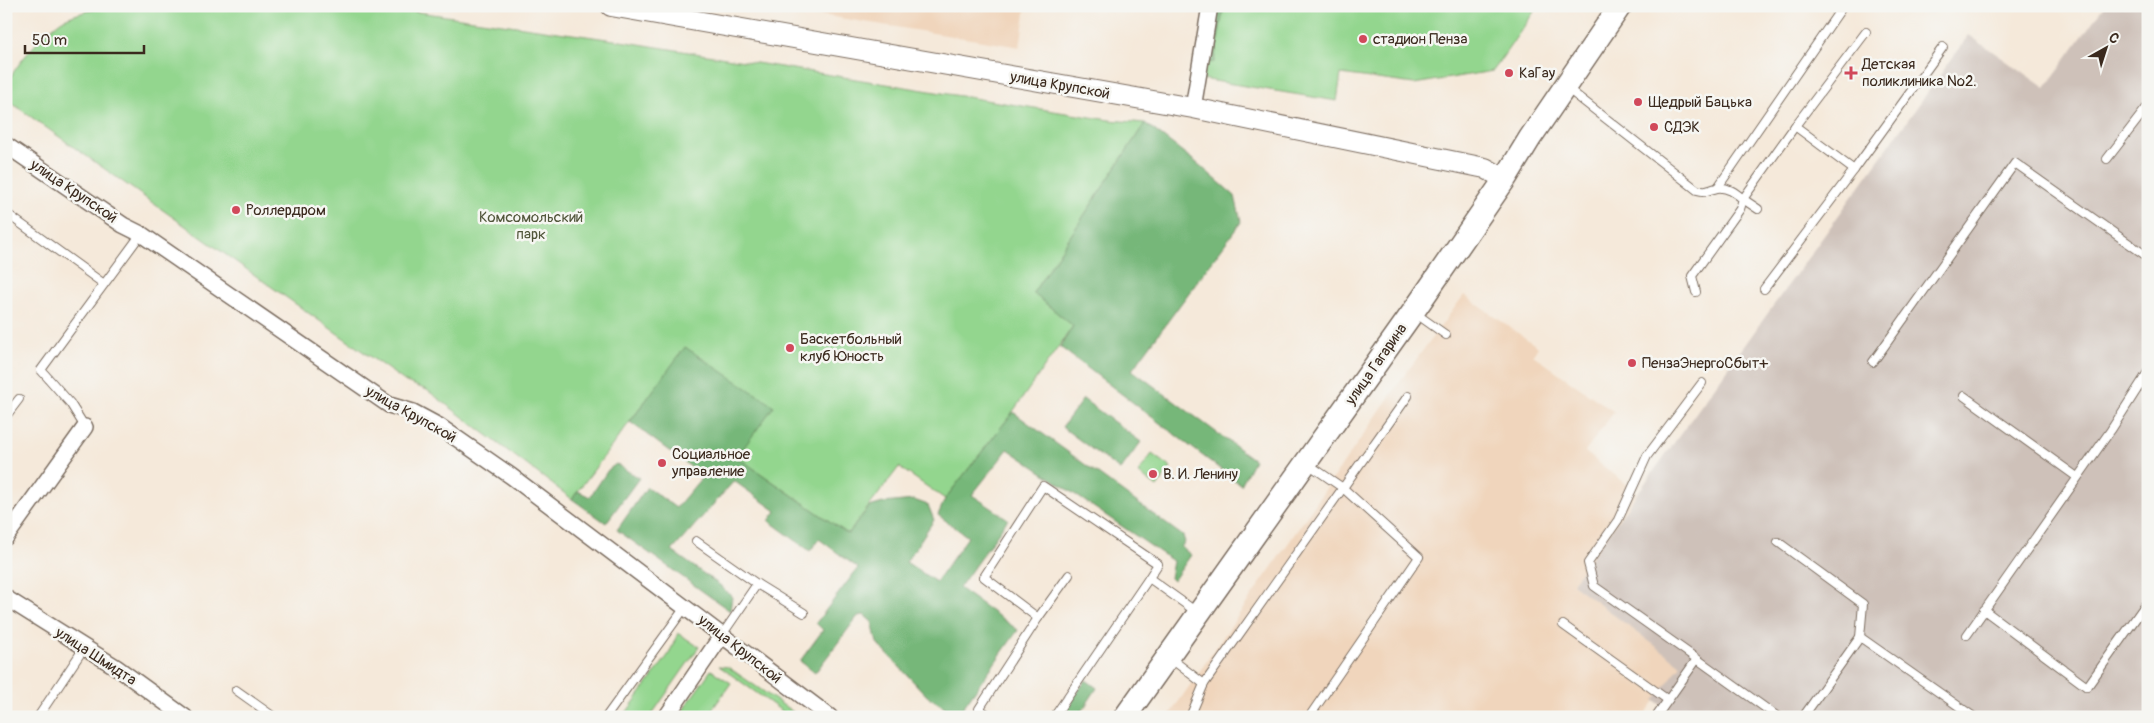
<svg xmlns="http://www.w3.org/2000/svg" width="2154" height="723" viewBox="0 0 2154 723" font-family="Pangolin,sans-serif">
<rect width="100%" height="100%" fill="#f6f6f2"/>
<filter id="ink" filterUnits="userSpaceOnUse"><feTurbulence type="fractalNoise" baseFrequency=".02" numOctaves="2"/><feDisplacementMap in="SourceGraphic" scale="10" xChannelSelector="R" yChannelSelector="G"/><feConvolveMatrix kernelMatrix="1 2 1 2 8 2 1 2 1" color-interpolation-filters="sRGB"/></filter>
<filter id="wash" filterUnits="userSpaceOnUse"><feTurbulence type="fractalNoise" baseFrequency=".0096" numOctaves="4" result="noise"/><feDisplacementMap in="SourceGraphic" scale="20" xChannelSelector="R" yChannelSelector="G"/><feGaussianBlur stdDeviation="1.12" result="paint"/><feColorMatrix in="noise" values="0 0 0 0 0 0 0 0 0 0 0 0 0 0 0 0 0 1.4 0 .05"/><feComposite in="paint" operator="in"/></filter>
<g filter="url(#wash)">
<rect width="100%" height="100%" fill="#f5e9da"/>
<!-- built -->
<g fill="#f0d5bc">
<path d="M765 6H1026L1020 47Z"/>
<path d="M1464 295 1538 347 1533 355 1614 412 1585 452 1638 493 1572 584 1682 665 1643 717H1168L1406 373Z"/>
</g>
<!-- industrial -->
<path fill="#cec1b9" d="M2104 6H2148V717H1678L1654 700 1681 665 1572 584 1969 35 2045 88Z"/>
<!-- green -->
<g fill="#93d68e" stroke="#678056">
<path d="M108 6H376L614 40 1109 120 1145 123 1033 293 1073 326 1007 420 945 499 899 467 848 534 737 457 686 347 572 499 427 390 406 382 10 102C7 95 6 90 8 83 13 67 49 27 64 19 77 13 94 10 108 6Z"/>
<path d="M1215 6H1538L1493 71 1414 84 1341 74 1337 101 1202 79Z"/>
<path d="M1152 454 1171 468 1157 487 1138 473Z"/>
<path d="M678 633 699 647 650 717H623L669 654Z"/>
<path d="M719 666 728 667 793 712 795 717H790Z"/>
<path d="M711 670 731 683 709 714 706 712 703 717H678Z"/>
</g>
<!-- forest -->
<g fill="#76b779" stroke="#58704c">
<path d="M1215 6H1224L1214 62 1210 63 1204 58Z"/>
<path d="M1145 123 1197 163 1235 196 1241 222 1132 370 1254 460 1241 485 1060 347 1073 326 1033 293Z"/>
<path d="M685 347 774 406 737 457 848 534 869 507 883 503 914 500 928 505 934 520 906 562 936 582 968 537 938 515 945 499 1013 412 1183 536 1185 542 1181 547 1191 555 1173 581 1170 578 1173 561 1008 449 972 495 1008 519 959 588 1018 630 962 709 972 717H952L954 713 927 696 877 643 872 622 864 615 858 616 815 673 800 661 823 630 816 623 858 568 819 539 810 551 769 521 776 511 734 481 672 551 721 586 732 597 730 611 617 530 647 487 676 508 703 476 630 422Z"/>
<path d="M1083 399 1141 442 1120 470 1062 427Z"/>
<path d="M616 464 639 478 606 523 572 499 578 491 590 497 608 470Z"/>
<path d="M1086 680 1097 688 1078 717H1059Z"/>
</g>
</g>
<g filter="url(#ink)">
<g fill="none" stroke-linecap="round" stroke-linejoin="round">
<defs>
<g id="service">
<path d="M1567 88 1697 190C1707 193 1708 190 1717 188 1727 186 1736 193 1743 199L1740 209 1692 276 1696 292"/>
<path d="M1795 126 1866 32"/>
<path d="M2107 159 2148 106"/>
<path d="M1718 187 1843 6"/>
<path d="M1758 209 1743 199 1795 126 1854 170 1943 47"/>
<path d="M6 213 104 284"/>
<path d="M1764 289 1854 170"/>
<path d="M1415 313 1446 335"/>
<path d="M1873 362 2015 163 2148 257"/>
<path d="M1964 396 2077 477"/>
<path d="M6 416 19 399"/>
<path d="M85 427 70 403 41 370 141 234"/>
<path d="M1308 464 1343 488 1419 557 1309 717"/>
<path d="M696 541 757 584 804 613"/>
<path d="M1778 542 1863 604 1860 637"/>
<path d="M1069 575 1038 618 984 577 1043 486 1158 564 1149 578 1198 613"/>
<path d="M1984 610 2087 687 2148 601"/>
<path d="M1563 625 1668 700"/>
<path d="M722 635 757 584"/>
<path d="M1967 635 2111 430 2148 372"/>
<path d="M1170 658 1204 684"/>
<path d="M1697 659 1778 717"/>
<path d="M236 690 274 717"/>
<path d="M38 717 84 648"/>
<path d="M606 717 686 606"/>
<path d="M991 717 979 709 1038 618"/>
<path d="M1054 717 1149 578"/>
<path d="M1190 717 1204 684 1408 396"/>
<path d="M1656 717 1697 659 1594 586 1588 563 1618 520 1647 456 1702 383"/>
<path d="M1803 717 1860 637 1974 717"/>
</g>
<g id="minor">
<path d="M1193 108 1210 6"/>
<path d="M6 145 123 225 141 234 389 405 413 412 439 426 511 476 830 717"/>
<path d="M6 537 85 427"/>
<path d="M6 598 116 667 185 717"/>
<path d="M666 717 722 635"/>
</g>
<path id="secondary" d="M611 6 1193 108 1485 168 1505 179"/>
<path id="primary" d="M1125 717 1413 312 1505 179 1530 138 1620 6"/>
</defs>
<!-- service casing -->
<use href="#service" stroke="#7c6d60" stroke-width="10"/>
<!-- minor casing -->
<use href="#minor" stroke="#7c6d60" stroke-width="18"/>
<!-- secondary casing -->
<use href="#secondary" stroke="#7c6d60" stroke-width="22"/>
<!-- primary casing -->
<use href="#primary" stroke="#7c6d60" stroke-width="25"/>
<!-- service -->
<use href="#service" stroke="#fff" stroke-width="8"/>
<!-- minor -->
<use href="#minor" stroke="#fff" stroke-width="15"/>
<!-- secondary -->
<use href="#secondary" stroke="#fff" stroke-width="20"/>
<!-- primary -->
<use href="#primary" stroke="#fff" stroke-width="22"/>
</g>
</g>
<!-- markers -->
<g fill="#d1495b" stroke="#f6f6f2" stroke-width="2">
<circle cx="1363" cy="39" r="5"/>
<circle cx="1509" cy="73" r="5"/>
<path d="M1848.5 65.5h5v5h5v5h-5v5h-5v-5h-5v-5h5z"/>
<circle cx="1638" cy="102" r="5"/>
<circle cx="1654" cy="127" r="5"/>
<circle cx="236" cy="210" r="5"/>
<circle cx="790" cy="348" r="5"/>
<circle cx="1632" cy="363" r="5"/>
<circle cx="662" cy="463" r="5"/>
<circle cx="1153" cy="474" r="5"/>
</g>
<g text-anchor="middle" stroke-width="5" stroke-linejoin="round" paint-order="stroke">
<!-- poi labels -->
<g font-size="15" fill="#3b2a1e" stroke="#f6f6f2" text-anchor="start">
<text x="1373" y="44">стадион Пенза</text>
<text x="1862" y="69">Детская<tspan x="1862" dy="17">поликлиника №2.</tspan></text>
<text x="1519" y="78">КаГау</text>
<text x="1648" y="107">Щедрый Бацька</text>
<text x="1664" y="132">СДЭК</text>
<text x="246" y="215">Роллердром</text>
<text x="800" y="344">Баскетбольный<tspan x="800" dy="17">клуб Юность</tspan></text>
<text x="1642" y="368">ПензаЭнергоСбыт+</text>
<text x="672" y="459">Социальное<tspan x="672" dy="17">управление</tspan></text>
<text x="1163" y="479">В. И. Ленину</text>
</g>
<!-- street labels -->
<g font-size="15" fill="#3b2a1e" stroke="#f6f6f2">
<text transform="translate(1060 85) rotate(10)" y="5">улица Крупской</text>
<text transform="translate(74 191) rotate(34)" y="5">улица Крупской</text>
<text transform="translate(1376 364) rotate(-55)" y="5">улица Гагарина</text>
<text transform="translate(411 414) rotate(29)" y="5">улица Крупской</text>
<text transform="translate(740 649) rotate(38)" y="5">улица Крупской</text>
<text transform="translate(96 656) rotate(33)" y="5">улица Шмидта</text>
</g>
<!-- park labels -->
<g font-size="15" fill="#51553a" stroke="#f6f6f2">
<text x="531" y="222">Комсомольский<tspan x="531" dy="17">парк</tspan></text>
</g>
</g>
<!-- margin -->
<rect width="2154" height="723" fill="none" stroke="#f6f6f2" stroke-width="25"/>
<!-- north arrow -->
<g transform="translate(2106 48) rotate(39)" stroke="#f6f6f2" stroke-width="4" paint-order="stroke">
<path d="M0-4L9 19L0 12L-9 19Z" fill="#3b2a1e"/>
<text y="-8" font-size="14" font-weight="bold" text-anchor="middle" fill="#3b2a1e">С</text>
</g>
<!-- scale -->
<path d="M25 45v8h119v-8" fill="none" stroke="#3b2a1e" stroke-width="2.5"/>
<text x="32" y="45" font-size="15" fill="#3b2a1e" stroke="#f6f6f2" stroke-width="4" paint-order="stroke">50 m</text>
</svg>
